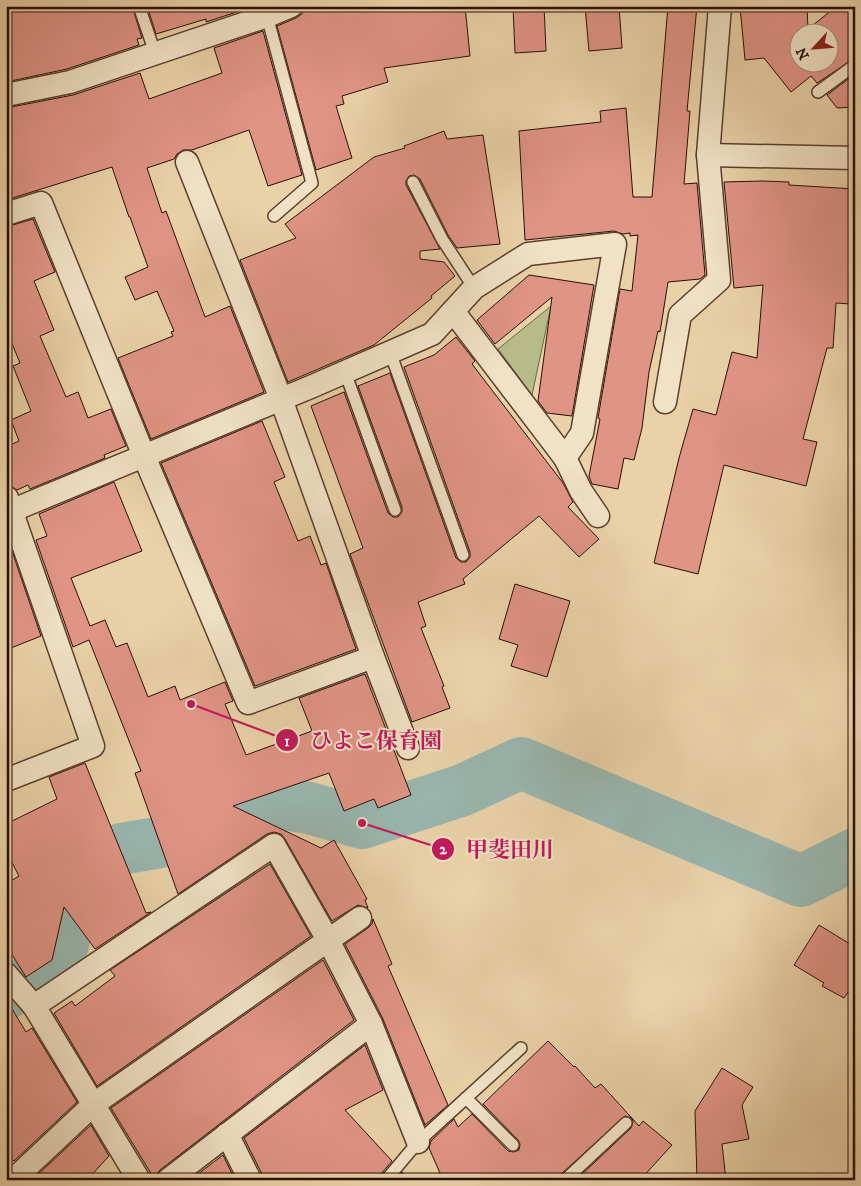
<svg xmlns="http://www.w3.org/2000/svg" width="861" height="1186" viewBox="0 0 861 1186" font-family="'IM FELL DW Pica','Noto Serif JP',serif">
<rect width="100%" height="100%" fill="#ead2a8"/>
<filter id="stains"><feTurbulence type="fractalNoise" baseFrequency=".004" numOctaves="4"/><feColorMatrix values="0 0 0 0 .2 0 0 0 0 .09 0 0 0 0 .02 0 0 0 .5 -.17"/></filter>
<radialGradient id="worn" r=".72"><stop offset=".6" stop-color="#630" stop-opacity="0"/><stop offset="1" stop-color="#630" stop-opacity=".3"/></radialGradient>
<!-- green -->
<path fill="#b5bc89" stroke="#6f6546" d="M551 306 532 395 498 349Z"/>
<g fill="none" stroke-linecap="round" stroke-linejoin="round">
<!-- river -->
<path stroke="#98b6ae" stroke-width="52" d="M6 994 57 965 78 890 93 862 121 849 190 837 224 813 261 800 309 808 362 823 463 790 521 763 801 881 855 854"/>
</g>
<!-- building -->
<g fill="#e09486" stroke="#290e04" fill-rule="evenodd">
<path d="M6 6H132L142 38 137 39 139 45 67 69 6 82Z"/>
<path d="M147 6H255L206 22V19L156 34Z"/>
<path d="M304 6H465L470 56 384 68 388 82 342 96 344 104 336 106 352 158 316 170 277 26 296 18 302 14Z"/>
<path d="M513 6H544L546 51 515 53Z"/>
<path d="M585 6H619L622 48 589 51Z"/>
<path d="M668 6H697L687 111H690L684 184 697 183 705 275 700 279 668 282 660 332 658 331 649 372 642 428 634 460 624 458 618 489 592 484 589 476 600 419 598 418 620 289 632 291 638 235 630 236V233L623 234 614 231 525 240 519 131 601 122 600 111 626 108 633 197H652Z"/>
<path d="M740 6H807L808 29 837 6H855V41L852 43 855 47V58L817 83 811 76 791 92 764 58 745 60ZM798 32H828V62H798Z"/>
<path d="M263 31 302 175 268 186 249 130 192 150H183L177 154 174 159 147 168 162 213 166 211 205 317 230 306 264 392 151 439 118 358 173 336 171 332 174 331 157 291 135 300 125 277 148 267 130 217H129L112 167 6 200V108L73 95 140 73 149 99 222 73 214 48Z"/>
<path d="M855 74V107L837 108 827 95Z"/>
<path d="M444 131 447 139 483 135 500 244 457 248 448 235 420 179 414 175 409 176 406 181V185L440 249 420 251V259L444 262 455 276 431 296 432 298 374 345 288 382 240 260 296 238 285 224 374 157 405 148 404 146Z"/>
<path d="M763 181 789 182V185L855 189V255L851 304 836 303 833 348H827L803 439 817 442 806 486 724 465 698 574 654 563 679 458 693 409 716 415 732 352 757 358 763 285 734 288 724 182Z"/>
<path d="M33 219 55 272 34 281 54 330 40 336 66 397 78 392 88 418 111 409 126 446 104 455 105 458 30 489 28 485 17 490 11 486 6 473V447L19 441 11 420 31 411 13 366 20 363 6 329V227Z"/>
<path d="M529 275 594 285 572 416 547 413 538 401 552 297 495 344 477 320Z"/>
<path d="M456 337 475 361 472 364 563 483 573 502 568 507 599 539 579 557 539 516 463 579 465 584 418 602 426 626 421 628 444 686 442 687 450 708 412 722 350 554 363 548 311 406 344 392 388 513 393 517H398L402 512V507L358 386 390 373 456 558 461 562H466L470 557V552L404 367 434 355Z"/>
<path d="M262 421 285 477 274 482 298 541 310 536 321 565 326 563 356 649 255 686 161 463Z"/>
<path d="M114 482 142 551 71 578 90 626 105 620 116 647 127 643 148 697 175 686 180 700 225 682 233 701 225 704 246 755 312 731 299 698 365 674 411 795 378 808 374 799 344 811 329 773 233 806 321 848 334 840 367 899 365 900 368 908 358 905 332 921 285 839 281 834 274 832 267 834 178 894 135 773 141 771 89 640 73 647 36 540 47 536 39 514Z"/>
<path d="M12 551 41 636 6 650V553Z"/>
<path d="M515 584 570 601 547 677 511 666 518 645 499 639Z"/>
<path d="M85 763 146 913 151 912 95 949 64 907 52 960 26 977 11 953H6V884L19 876 6 851V824L57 799 49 777Z"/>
<path d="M270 864 311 936 97 1086 54 1013 72 1001 75 1006 115 976 110 970Z"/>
<path d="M373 919 392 964 388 966 448 1105 425 1125 383 1019 345 944 368 928 372 924Z"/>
<path d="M819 925 855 947V996L848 992 844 998 822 986 824 983 794 965Z"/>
<path d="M323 960 354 1020 160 1170 156 1175 155 1180 111 1108Z"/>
<path d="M6 999 26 1032 32 1028 77 1102 14 1161 6 1153Z"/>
<path d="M548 1041 574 1067 575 1066 595 1088 601 1084 639 1126 643 1121 672 1145 640 1180H576L631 1128 633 1122 632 1118 625 1116 560 1175 558 1180H443L429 1148 431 1141 454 1119 458 1127 472 1114 508 1151 514 1152 519 1150 520 1144 518 1140 483 1104Z"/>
<path d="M365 1045 383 1090 345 1110 392 1161 380 1175 379 1180H263L262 1174 244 1138Z"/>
<path d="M722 1068 753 1087 742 1105 749 1139 722 1144 726 1180H697L695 1111Z"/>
<path d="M91 1125 109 1156 87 1180 33 1179Z"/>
<path d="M223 1155 235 1180H190Z"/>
<path d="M402 1172 410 1180H396Z"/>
</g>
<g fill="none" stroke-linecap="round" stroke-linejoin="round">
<defs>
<g id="lane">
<path d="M139 6 155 53"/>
<path d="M267 16 312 183 274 216"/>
<path d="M818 92 855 65"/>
<path d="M413 182 442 239 474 288"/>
<path d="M390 352 463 555"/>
<path d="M345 372 395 510"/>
<path d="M466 1098 513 1145"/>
<path d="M386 1180 418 1142 521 1048"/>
<path d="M565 1180 626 1123"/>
</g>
<g id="street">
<path d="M6 95 70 82 267 16 291 6"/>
<path d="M708 155 855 158"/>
<path d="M187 162 281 399 373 657 408 748"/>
<path d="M6 214 41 203 144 456 248 703 373 657"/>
<path d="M453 311 565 458 581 491 598 516"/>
<path d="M665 402 680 315 719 280 708 155 720 6"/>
<path d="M6 513 313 386 432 334 474 288 528 254 615 244 582 433 565 458"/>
<path d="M6 780 93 746 7 498"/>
<path d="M6 974 34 1006 139 1180"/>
<path d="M34 1006 274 845 328 940 371 1024 418 1142"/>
<path d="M227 1134 250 1180"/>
<path d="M13 1180 94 1104 360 918"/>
<path d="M168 1180 371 1024"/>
</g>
</defs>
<!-- lane casing -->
<use href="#lane" stroke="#593f2d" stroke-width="14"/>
<!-- street casing -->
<use href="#street" stroke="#593f2d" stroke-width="25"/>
<!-- lane -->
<use href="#lane" stroke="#f1e2c6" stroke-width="11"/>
<!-- street -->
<use href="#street" stroke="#f1e2c6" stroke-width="22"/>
</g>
<!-- callouts -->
<path fill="none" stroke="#c2185b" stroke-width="2" d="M191 704L287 740M362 823L443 849"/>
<g fill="#c2185b" stroke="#f1e2c6" stroke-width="2">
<circle cx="191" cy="704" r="5"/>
<circle cx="362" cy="823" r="5"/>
<circle cx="287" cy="740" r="12"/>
<circle cx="443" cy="849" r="12"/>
</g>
<g font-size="15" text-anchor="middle" font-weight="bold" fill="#fff">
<text x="287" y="746">1</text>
<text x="443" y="854">2</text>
</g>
<g font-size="22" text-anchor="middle" font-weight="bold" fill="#c2185b" stroke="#f1e2c6" stroke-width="4" stroke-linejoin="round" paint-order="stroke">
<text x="376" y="748">ひよこ保育園</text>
<text x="510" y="857">甲斐田川</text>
</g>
<!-- margin -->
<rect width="861" height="1186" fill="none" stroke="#ead2a8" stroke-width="25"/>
<rect x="8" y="8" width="846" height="1171" fill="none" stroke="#290e04" stroke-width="2.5"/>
<rect x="12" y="12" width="836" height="1161" fill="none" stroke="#290e04"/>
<!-- north arrow -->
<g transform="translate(814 48) rotate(244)"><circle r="24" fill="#f1e2c6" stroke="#a18d78"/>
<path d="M0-4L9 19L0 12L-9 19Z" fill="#8f2418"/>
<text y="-8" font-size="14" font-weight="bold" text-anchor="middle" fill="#290e04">N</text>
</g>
<rect width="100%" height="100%" filter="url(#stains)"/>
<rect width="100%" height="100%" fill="url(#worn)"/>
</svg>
